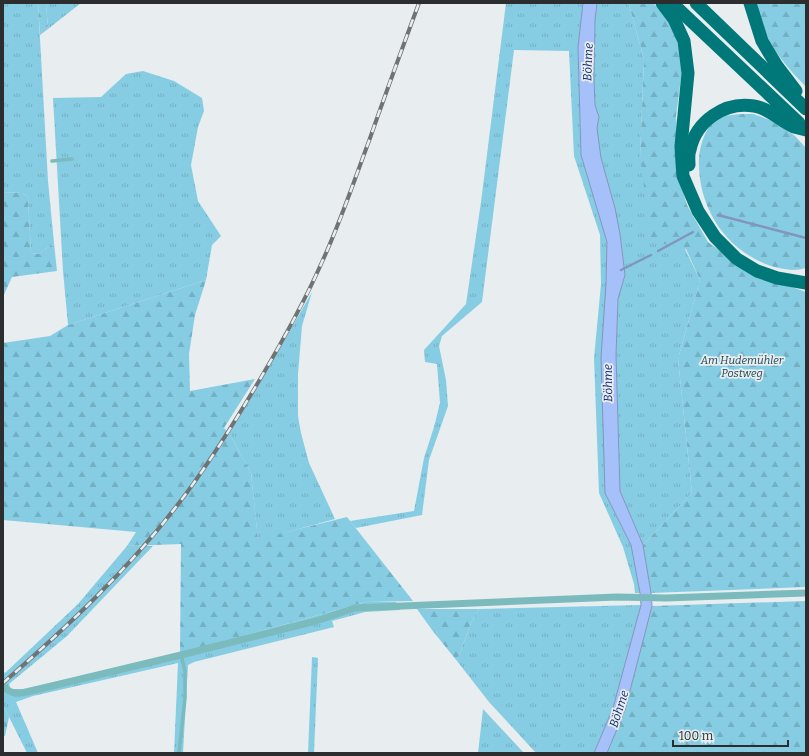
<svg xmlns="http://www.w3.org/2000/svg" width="809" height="756" viewBox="0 0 809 756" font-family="Bitter,serif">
<defs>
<pattern id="grass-tufts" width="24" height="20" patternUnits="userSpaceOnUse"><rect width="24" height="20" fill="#86cde3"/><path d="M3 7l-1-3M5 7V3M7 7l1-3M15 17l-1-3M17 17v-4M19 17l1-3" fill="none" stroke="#74b0c3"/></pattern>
<pattern id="forest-firs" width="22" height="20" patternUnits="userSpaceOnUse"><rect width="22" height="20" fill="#86cde3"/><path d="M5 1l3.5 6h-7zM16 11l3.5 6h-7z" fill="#74b0c3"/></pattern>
</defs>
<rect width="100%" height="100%" fill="#e8edef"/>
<!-- grass -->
<g fill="url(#grass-tufts)">
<path d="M3 3H38L48 181 54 243 39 254 31 253 28 197 22 193 3 192Z"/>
<path d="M46 3H81L48 29Z"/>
<path d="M506 3H583L578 47 581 155 607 242 605 493 631 545 640 593H635L634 584 623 547 599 493 594 358 601 284 600 235 574 156 569 51 514 50 482 302 442 336 439 346 446 380 448 406 429 460 422 515 356 528 350 521 414 511 424 458 434 427 440 403 437 364 425 362 424 350 466 304 481 202Z"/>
<path d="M597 3H626L629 5 644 59 640 156 700 280 678 359 692 493 643 545 620 491 616 355 618 299 625 275 620 234 615 208 601 158 597 128 599 117 595 105 594 79 595 20Z"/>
<path d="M143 71 174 81 202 98 204 111 198 127 191 165 198 201 221 236 212 245 206 280 68 325 63 271 53 98 101 97 126 74Z"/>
<path d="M312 292 302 326 298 374V416L301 433 309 463 335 519 258 540 251 473 229 433 261 381Z"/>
<path d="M127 546H153L67 636 9 684 11 689H23L180 653 366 602H396L400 610 365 612 332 621 334 627 194 662 188 665 183 753H174L178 663 33 696 16 702 38 753H27L3 705V671L5 673 78 604Z"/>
<path d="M641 605 613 708 594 753H536L489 702 457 661 471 623 479 609Z"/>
<path d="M312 657 318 658 314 753H308Z"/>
<path d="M483 709 524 753H478Z"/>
</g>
<!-- forest -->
<g fill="url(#forest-firs)">
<path d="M38 3H46L48 29 40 35Z"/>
<path d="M626 3H653L664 14 675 34 683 63 676 116 680 182 687 205 708 242 750 272 806 292V587L651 593 643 545 692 493 678 359 700 280 686 249 651 241 640 156 644 59 629 5Z"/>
<path d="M757 3H806V87C788 68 770 49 762 24 759 17 758 10 757 3Z"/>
<path d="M753 114 773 121 795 136 806 148V268C797 271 788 270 779 268 732 257 700 214 699 166 698 151 703 132 714 121 722 114 742 114 753 114Z"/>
<path d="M3 192 22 193 28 197 31 253 39 254 54 243 57 271 12 277 3 297Z"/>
<path d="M206 280 195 315 189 354 190 391 255 379 224 428 229 433 251 473 258 539 347 517 413 601 366 602 180 653 181 544 127 546 136 532 3 520V343L50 336 68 325Z"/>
<path d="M806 601V753H607L625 710 652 606Z"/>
<path d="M417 609H479L471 623 457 661 432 630Z"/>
<path d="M3 705 9 717 5 736H3Z"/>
</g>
<!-- water -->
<path fill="#a6c1fa" stroke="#8195bd" d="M583 3H597L595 20 594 79 595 105 599 117 597 128 601 158 615 208 620 234 625 275 618 299 616 355 620 491 643 545 651 593 652 606 625 710 607 753H594L613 708 641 605 640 593 631 545 605 493 601 357 606 284 607 242 581 155 578 47Z"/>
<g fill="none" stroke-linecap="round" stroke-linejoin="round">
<!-- stream -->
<g stroke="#8195bd" stroke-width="2.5">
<path d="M718 215 806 238"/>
<path d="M658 251 693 232"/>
<path d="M621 270 651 255"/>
</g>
<!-- service -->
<g stroke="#7bbbbd" stroke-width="3.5">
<path d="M52 161 72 159"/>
<path d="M179 753 185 698V671L181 655"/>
</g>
<!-- minor -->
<path stroke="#7bbbbd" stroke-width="7" d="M3 686C9 694 18 694 27 692L181 655 316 621 355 608 617 597 666 598 806 593"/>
<!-- motorway -->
<g stroke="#007779" stroke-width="13">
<path d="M662 3 674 19 684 41 688 73 681 146 682 163 683 176 698 211 715 237 737 259 757 271 777 278 806 283"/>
<path d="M672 3 799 123"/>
<path d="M696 3 806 109"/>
<path d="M750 3 762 41 777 66 796 91"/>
<path d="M689 165C689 160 688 154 690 150 696 121 725 101 754 106 769 108 780 121 794 127 798 128 802 129 806 130"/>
</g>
<defs>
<path id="rail" d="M3 683C66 628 128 570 179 503 209 464 234 423 259 381 282 342 304 303 322 262 340 223 354 181 369 141 385 95 402 49 419 3"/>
</defs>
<!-- rail casing -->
<use href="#rail" stroke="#707374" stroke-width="4"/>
<!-- rail -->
<use href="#rail" stroke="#e8edef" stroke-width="2.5" stroke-dasharray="8" stroke-linecap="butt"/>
</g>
<g text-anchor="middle" stroke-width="3.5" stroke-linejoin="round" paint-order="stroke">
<!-- park labels -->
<g font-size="11" font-style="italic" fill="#214752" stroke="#e8edef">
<text x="742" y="364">Am Hudemühler<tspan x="742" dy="13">Postweg</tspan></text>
</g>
<!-- water labels -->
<g font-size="12" font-style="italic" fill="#142e6f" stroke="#e8edef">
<text transform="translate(588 62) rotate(-88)" y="4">Böhme</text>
<text transform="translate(608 383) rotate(-91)" y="4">Böhme</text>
<text transform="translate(619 709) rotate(-72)" y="4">Böhme</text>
</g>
</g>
<!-- border -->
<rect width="809" height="756" fill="none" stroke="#2b2d2e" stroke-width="8"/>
<!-- scale -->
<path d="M673 740v6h115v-6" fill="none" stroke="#2b2d2e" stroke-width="2"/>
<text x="679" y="740" font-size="12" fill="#2b2d2e" stroke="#e8edef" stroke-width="3" paint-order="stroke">100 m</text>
</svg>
